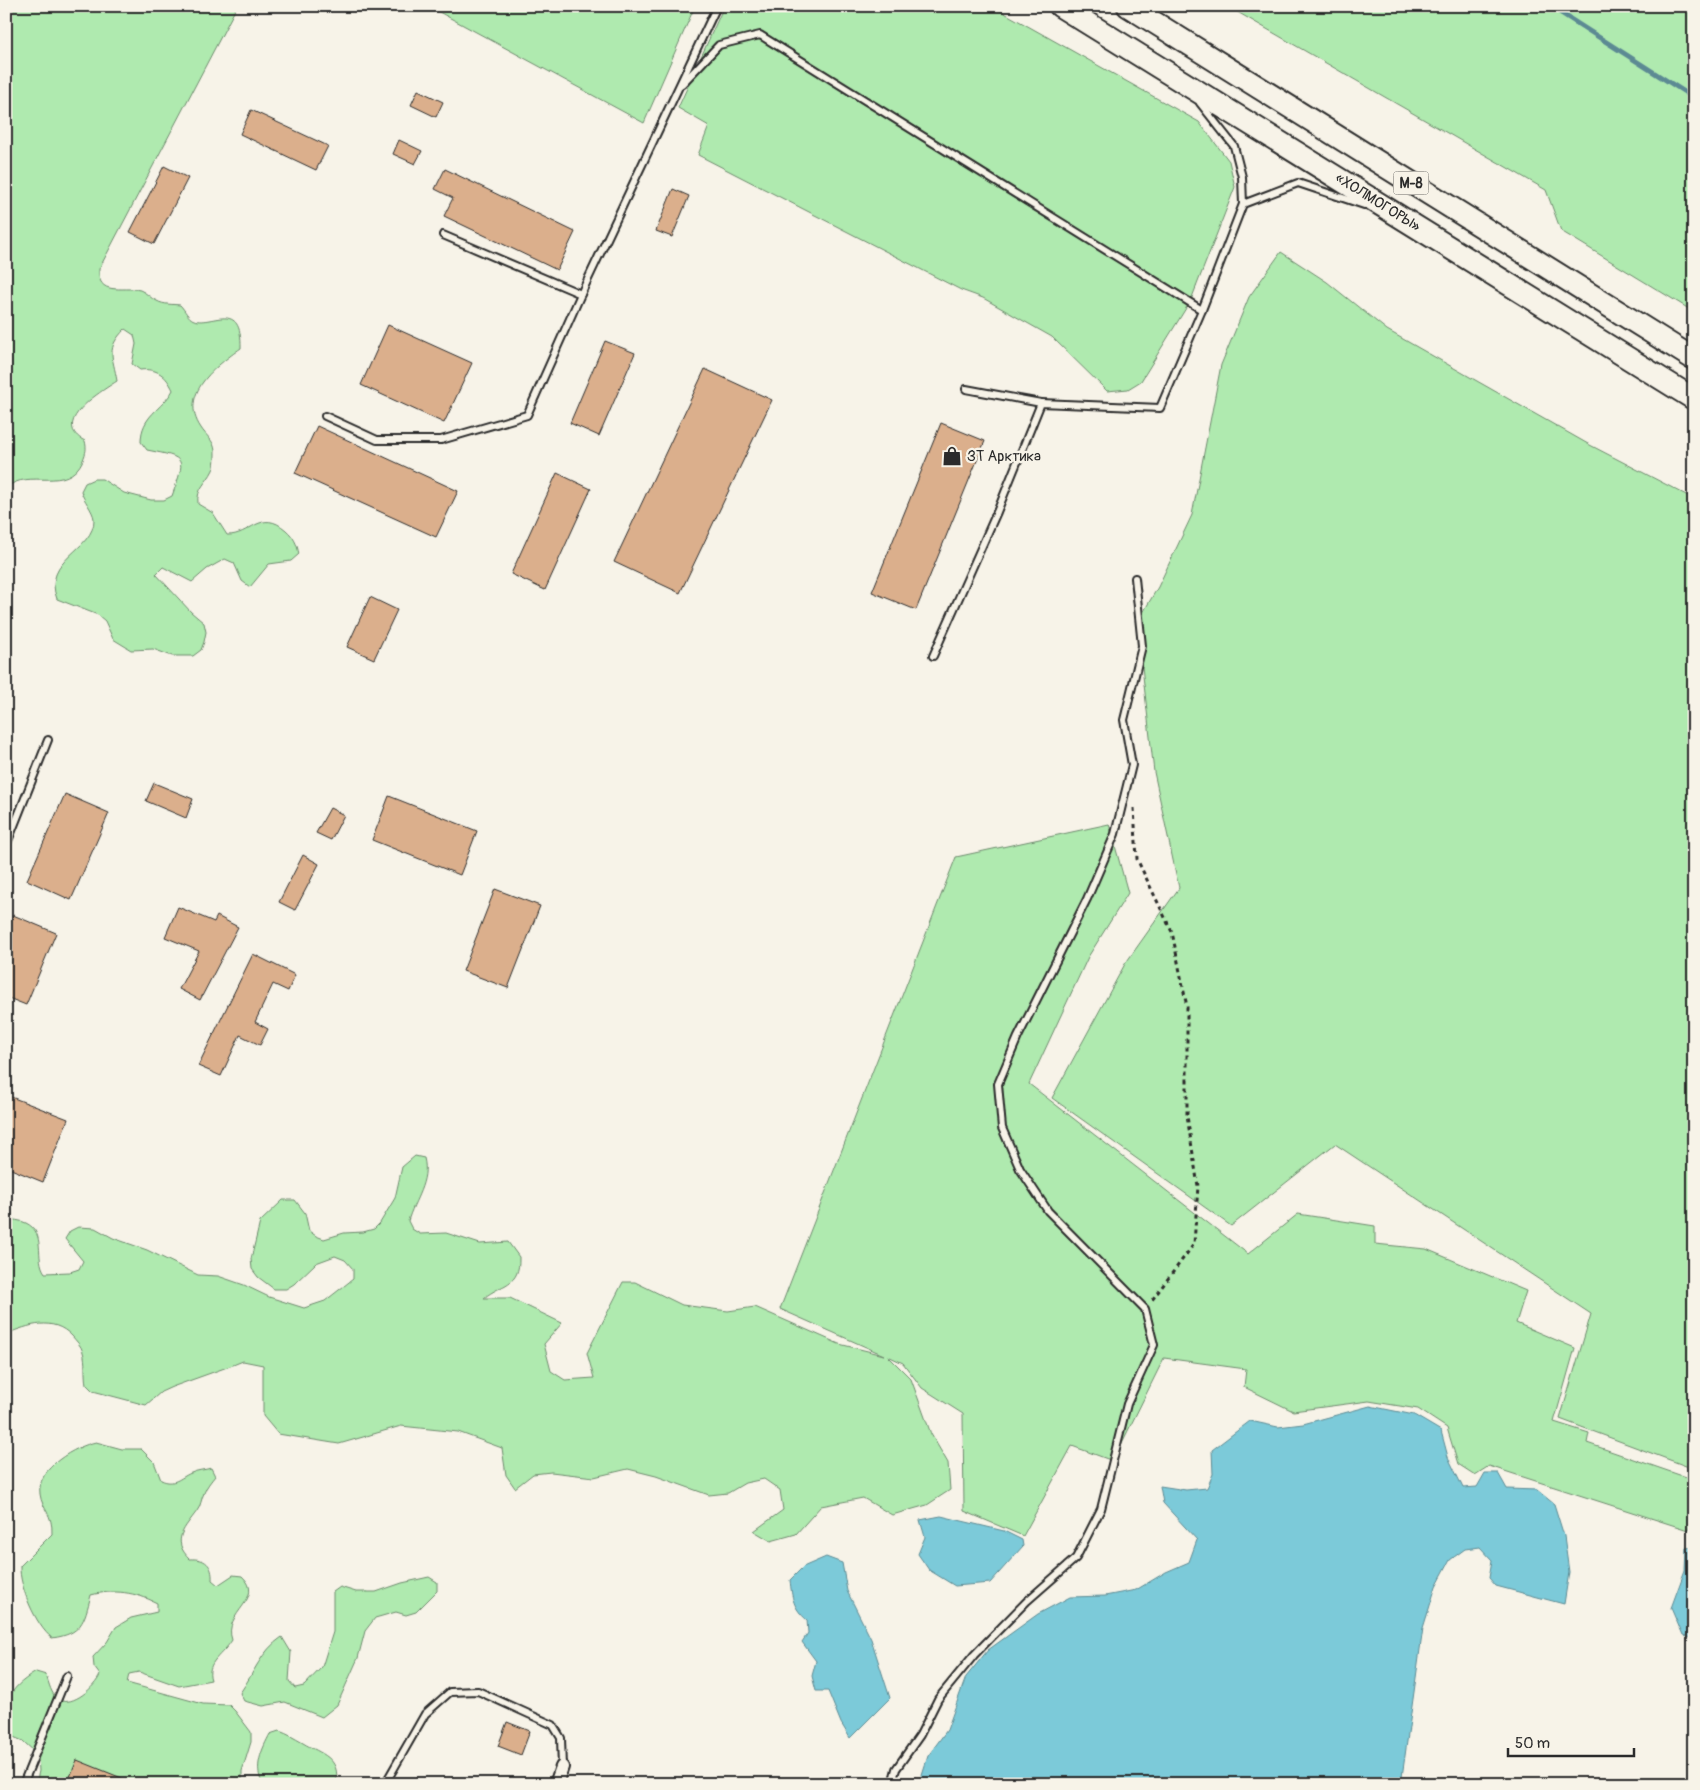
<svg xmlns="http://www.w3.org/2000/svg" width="1700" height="1790" viewBox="0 0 1700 1790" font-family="Pangolin,sans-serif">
<rect width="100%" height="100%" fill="#f7f3e8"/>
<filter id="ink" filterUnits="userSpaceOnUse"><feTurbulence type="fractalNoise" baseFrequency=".02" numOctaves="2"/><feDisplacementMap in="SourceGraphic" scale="10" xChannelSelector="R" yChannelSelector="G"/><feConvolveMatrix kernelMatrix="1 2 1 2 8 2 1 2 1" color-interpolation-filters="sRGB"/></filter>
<g filter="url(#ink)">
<!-- green -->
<g fill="#afeaaf" stroke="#6d8a6d">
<path d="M6 6H237L99 269C97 297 122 286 140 290 146 292 151 299 157 301 164 305 172 304 180 305 185 310 188 318 194 320 212 326 242 299 241 348 216 366 178 394 201 428 206 436 214 440 215 451 215 455 215 466 213 470 207 483 196 488 198 504L213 513 227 535C250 536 261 508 286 530 294 537 297 544 299 554L291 561 269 564 250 587 242 581 234 563 225 559 207 569 192 582 163 567 156 574 191 612 204 623 206 632 204 642 201 650 193 656H172L153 649 131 650 113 639 105 621 98 615 57 599C41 559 95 550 94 519 93 510 83 500 81 491L85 483 94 479H102L124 493 151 500H164L172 496C186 457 187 458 147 450L141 442C141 415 162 410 173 390 166 375 157 368 140 370L132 364 136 344 134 335 125 329C105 349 113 356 117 381 100 392 49 423 85 441 87 449 86 452 83 460 67 495 29 467 6 488Z"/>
<path d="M428 6H695L644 123Z"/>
<path d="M724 6H992L1199 122 1229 161 1235 187 1191 300 1141 381 1128 389 1107 391 1052 337 983 298 961 290 698 155 709 126 678 108Z"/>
<path d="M1227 6H1694V312L1561 231 1546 190Z"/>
<path d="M1281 252 1327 282 1387 330 1588 444 1694 499V1469L1560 1419 1591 1314 1335 1144 1231 1226 1052 1098 1125 964 1179 888 1154 772 1137 623 1158 587 1192 515 1221 365 1249 297Z"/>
<path d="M1109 824 1128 893 1088 957 1029 1084 1248 1254 1298 1214 1375 1226V1244L1426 1249 1526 1291 1516 1323 1575 1348 1554 1422 1589 1433 1587 1443 1694 1480V1512L1688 1530 1489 1466 1475 1475 1458 1464 1447 1428 1418 1409 1369 1401 1293 1411 1244 1387 1246 1369 1164 1358 1113 1461 1072 1446 1023 1536 964 1511 963 1414 922 1388 903 1363 888 1356 911 1379 931 1434 948 1463 950 1490 927 1505 892 1515 863 1498 821 1506 796 1534 771 1541 754 1531 783 1510 780 1490 764 1479 745 1483 728 1493 709 1495 656 1476 628 1469 594 1477 551 1472 533 1474 515 1488 506 1475 502 1448 458 1432 401 1426 339 1444 278 1434 263 1416V1365L243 1361 233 1365 172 1387 161 1392 146 1405 93 1391 86 1384C84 1374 86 1361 83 1352 81 1345 76 1341 72 1336 53 1316 29 1325 6 1334V1219C13 1220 20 1220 26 1223 47 1233 34 1258 45 1273L70 1272 79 1269 83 1261 65 1239 70 1231 78 1227 95 1228 113 1238 147 1250 198 1275 218 1276 244 1285 269 1297 304 1308 325 1301 353 1279V1269L345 1260 335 1256 316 1263 294 1284 286 1289H274L258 1277 252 1269 251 1259 260 1222 283 1200H295L305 1213 309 1231 316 1236 324 1239 344 1233 363 1232 374 1229 380 1223 395 1198 402 1167 415 1156 424 1158C430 1181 414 1200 408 1221L412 1229 420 1234 446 1233 480 1244 508 1242 519 1257C520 1287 502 1283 484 1298H510L562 1323 544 1344 551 1371 565 1380 594 1378 587 1353 623 1282H635L682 1305 728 1311 755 1307 839 1344 884 1355 780 1309 956 857Z"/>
<path d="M96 1442 122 1449H141L154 1462 161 1480C175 1486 179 1478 191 1473 197 1470 205 1470 211 1468L215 1476C211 1481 206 1487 204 1493 201 1499 201 1506 197 1511 185 1528 170 1540 190 1559 205 1558 213 1565 212 1580L218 1585 233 1575 242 1576C267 1599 222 1612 232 1640 223 1655 205 1662 211 1680L179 1686 139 1672 129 1674 127 1683 203 1704 229 1705 235 1711 251 1732V1742L242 1771V1784H36L39 1771 38 1755 23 1741 6 1734C6 1701 5 1691 36 1672L46 1675C49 1683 51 1695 59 1700 73 1707 95 1687 100 1675L94 1667 93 1657 107 1642 116 1627 131 1618 157 1612V1603C135 1592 114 1589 91 1595 84 1622 82 1634 52 1638 36 1626 19 1586 20 1566L52 1534C53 1513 42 1510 40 1494 36 1468 76 1446 96 1442Z"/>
<path d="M429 1577 437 1582V1591L416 1612 406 1615 396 1612 375 1618 365 1631 358 1658 337 1705 322 1717 285 1702 263 1706 244 1701 240 1693C254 1673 261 1651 282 1637L291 1652 289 1681 295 1688 304 1686 322 1667 333 1632V1592L340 1587 356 1592H376L402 1583Z"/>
<path d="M279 1731C288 1734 294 1738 303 1743 321 1754 341 1757 336 1784H263C253 1768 262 1749 270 1734Z"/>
</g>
<!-- water -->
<g fill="#7ccad9" stroke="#5c8a93">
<path d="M1370 1406 1414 1415 1441 1431 1448 1457 1463 1488 1477 1487 1485 1473H1498L1507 1489 1537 1490 1554 1504 1564 1536 1569 1572 1564 1604 1496 1586 1489 1578 1492 1560 1480 1547 1465 1549 1450 1560 1436 1586 1423 1628 1401 1784H919L928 1756 947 1730 966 1677 988 1650 1038 1614 1070 1597 1105 1596 1136 1590 1166 1572 1189 1562 1197 1540 1163 1503 1160 1486 1186 1490 1207 1488 1213 1474 1212 1450 1250 1421 1278 1427 1303 1424Z"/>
<path d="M941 1516 1004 1531 1022 1540 1023 1546 990 1583 955 1586 929 1570 918 1554 925 1537 920 1520Z"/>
<path d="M1694 1547V1639L1683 1636 1671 1608 1685 1570 1686 1548Z"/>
<path d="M826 1557 842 1563 847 1591 871 1639 890 1698 850 1738 841 1723 828 1691H816L812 1676 816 1661 802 1642 808 1633 807 1620C793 1608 792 1598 790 1580L803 1567Z"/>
</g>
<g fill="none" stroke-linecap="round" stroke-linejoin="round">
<!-- stream -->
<path stroke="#5c8a93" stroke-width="5" d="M1550 6 1694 98"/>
</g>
<!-- building -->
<g fill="#dbaf8c" stroke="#2b2b2b">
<path d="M418 90 443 102 436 117 411 105Z"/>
<path d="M251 110 328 146 316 170 240 134Z"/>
<path d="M399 140 422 151 415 164 393 154Z"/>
<path d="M164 166 188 178 154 244 130 232Z"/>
<path d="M445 169 575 232 557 270 444 216 453 198 435 189Z"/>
<path d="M673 189 689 196 672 237 656 231Z"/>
<path d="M388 325 472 363 444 423 361 385Z"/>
<path d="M605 341 635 353 599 436 570 423Z"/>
<path d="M705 369 772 400 680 593 614 562Z"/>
<path d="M941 423 985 441 916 610 872 592Z"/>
<path d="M317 426 458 491 436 537 295 473Z"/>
<path d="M557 473 591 489 545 590 511 574Z"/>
<path d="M370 597 397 610 374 659 347 647Z"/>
<path d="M154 783 193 799 186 818 146 801Z"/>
<path d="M65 794 109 813 71 900 27 880Z"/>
<path d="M389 796 477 831 460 875 372 840Z"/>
<path d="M330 808 344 815 331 840 316 833Z"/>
<path d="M303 855 319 864 295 910 279 902Z"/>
<path d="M495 889 540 906 508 988 463 971Z"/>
<path d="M178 907 214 922 217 916 238 927 200 1000 179 989 199 951 165 937Z"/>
<path d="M13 915 56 933 26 1005 6 997V930Z"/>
<path d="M253 954 295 975 288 991 273 984 255 1022 268 1029 260 1045 240 1035 221 1076 198 1066Z"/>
<path d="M6 1095 68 1119 43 1182 6 1167Z"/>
<path d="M507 1722 530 1731 521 1755 498 1746Z"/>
<path d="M77 1760 134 1783V1784H67Z"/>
</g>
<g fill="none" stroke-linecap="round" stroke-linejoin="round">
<defs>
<g id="service">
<path d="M682 84 719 45 760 35 1202 310"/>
<path d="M1243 204 1298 183 1364 205"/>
<path d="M443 235 581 294"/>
<path d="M966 389 1041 403"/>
<path d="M325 416 377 440H441L527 415 581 294 717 6"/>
<path d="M933 656 997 512 1041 403 1160 408 1202 310 1243 204 1242 177 1234 146 1200 103"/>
<path d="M6 846 48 740"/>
<path d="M23 1784 67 1676"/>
<path d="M385 1784 425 1714 450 1692 478 1691 553 1725 561 1738 562 1767"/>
<path d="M892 1784 896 1769 920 1735 938 1699 974 1655 1027 1601 1076 1558 1101 1509 1127 1404 1154 1345 1145 1309 1048 1211 1020 1169 1002 1128 998 1084 1018 1037 1087 899 1115 834 1132 765 1124 720 1142 646 1135 578"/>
</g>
<path id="minor" d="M556 1784 562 1767"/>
<g id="trunk">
<path d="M1060 6 1694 399"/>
<path d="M1128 6 1694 359"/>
</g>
</defs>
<!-- service casing -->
<use href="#service" stroke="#2b2b2b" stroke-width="10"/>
<!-- minor casing -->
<use href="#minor" stroke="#2b2b2b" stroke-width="16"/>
<!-- trunk casing -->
<use href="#trunk" stroke="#2b2b2b" stroke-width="25"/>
<!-- path -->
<path stroke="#2b2b2b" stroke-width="3" stroke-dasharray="4 4" stroke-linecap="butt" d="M1134 808 1137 859 1172 932 1187 1007V1116L1198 1186 1194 1244 1152 1300"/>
<!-- service -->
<use href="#service" stroke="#f7f3e8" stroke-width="6"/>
<!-- minor -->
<use href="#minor" stroke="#f7f3e8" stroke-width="12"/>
<!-- trunk -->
<use href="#trunk" stroke="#f7f3e8" stroke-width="21"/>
</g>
</g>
<!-- icons -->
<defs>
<symbol id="shop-bare" viewBox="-9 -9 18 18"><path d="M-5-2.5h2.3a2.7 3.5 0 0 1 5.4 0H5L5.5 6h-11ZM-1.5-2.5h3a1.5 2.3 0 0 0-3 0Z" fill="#2b2b2b" stroke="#f7f3e8" stroke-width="2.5" paint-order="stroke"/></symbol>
</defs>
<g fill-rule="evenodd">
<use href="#shop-bare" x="938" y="442" width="28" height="28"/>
</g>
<g text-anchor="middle" stroke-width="4.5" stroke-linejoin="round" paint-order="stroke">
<!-- shield labels -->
<rect fill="#f7f3e8" stroke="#686764" stroke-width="1" x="1393.5" y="171.5" width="35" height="23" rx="4"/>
<g font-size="14" font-weight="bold" fill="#2b2b2b">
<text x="1411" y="188">М-8</text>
</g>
<!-- street labels -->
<g font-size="15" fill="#2b2b2b" stroke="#f7f3e8">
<text transform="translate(1378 202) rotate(32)" y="5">«ХОЛМОГОРЫ»</text>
</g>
<!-- poi labels -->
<g font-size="15" fill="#2b2b2b" stroke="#f7f3e8" text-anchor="start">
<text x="967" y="461">ЗТ Арктика</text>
</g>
</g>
<!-- margin -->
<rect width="1700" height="1790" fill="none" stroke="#f7f3e8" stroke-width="25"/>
<rect x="12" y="12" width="1675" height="1765" fill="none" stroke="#2b2b2b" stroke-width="2" filter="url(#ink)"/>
<!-- scale -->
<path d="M1508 1748v8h126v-8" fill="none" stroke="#2b2b2b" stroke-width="2.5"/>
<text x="1515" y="1748" font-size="15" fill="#2b2b2b" stroke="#f7f3e8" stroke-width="4" paint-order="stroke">50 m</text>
</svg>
